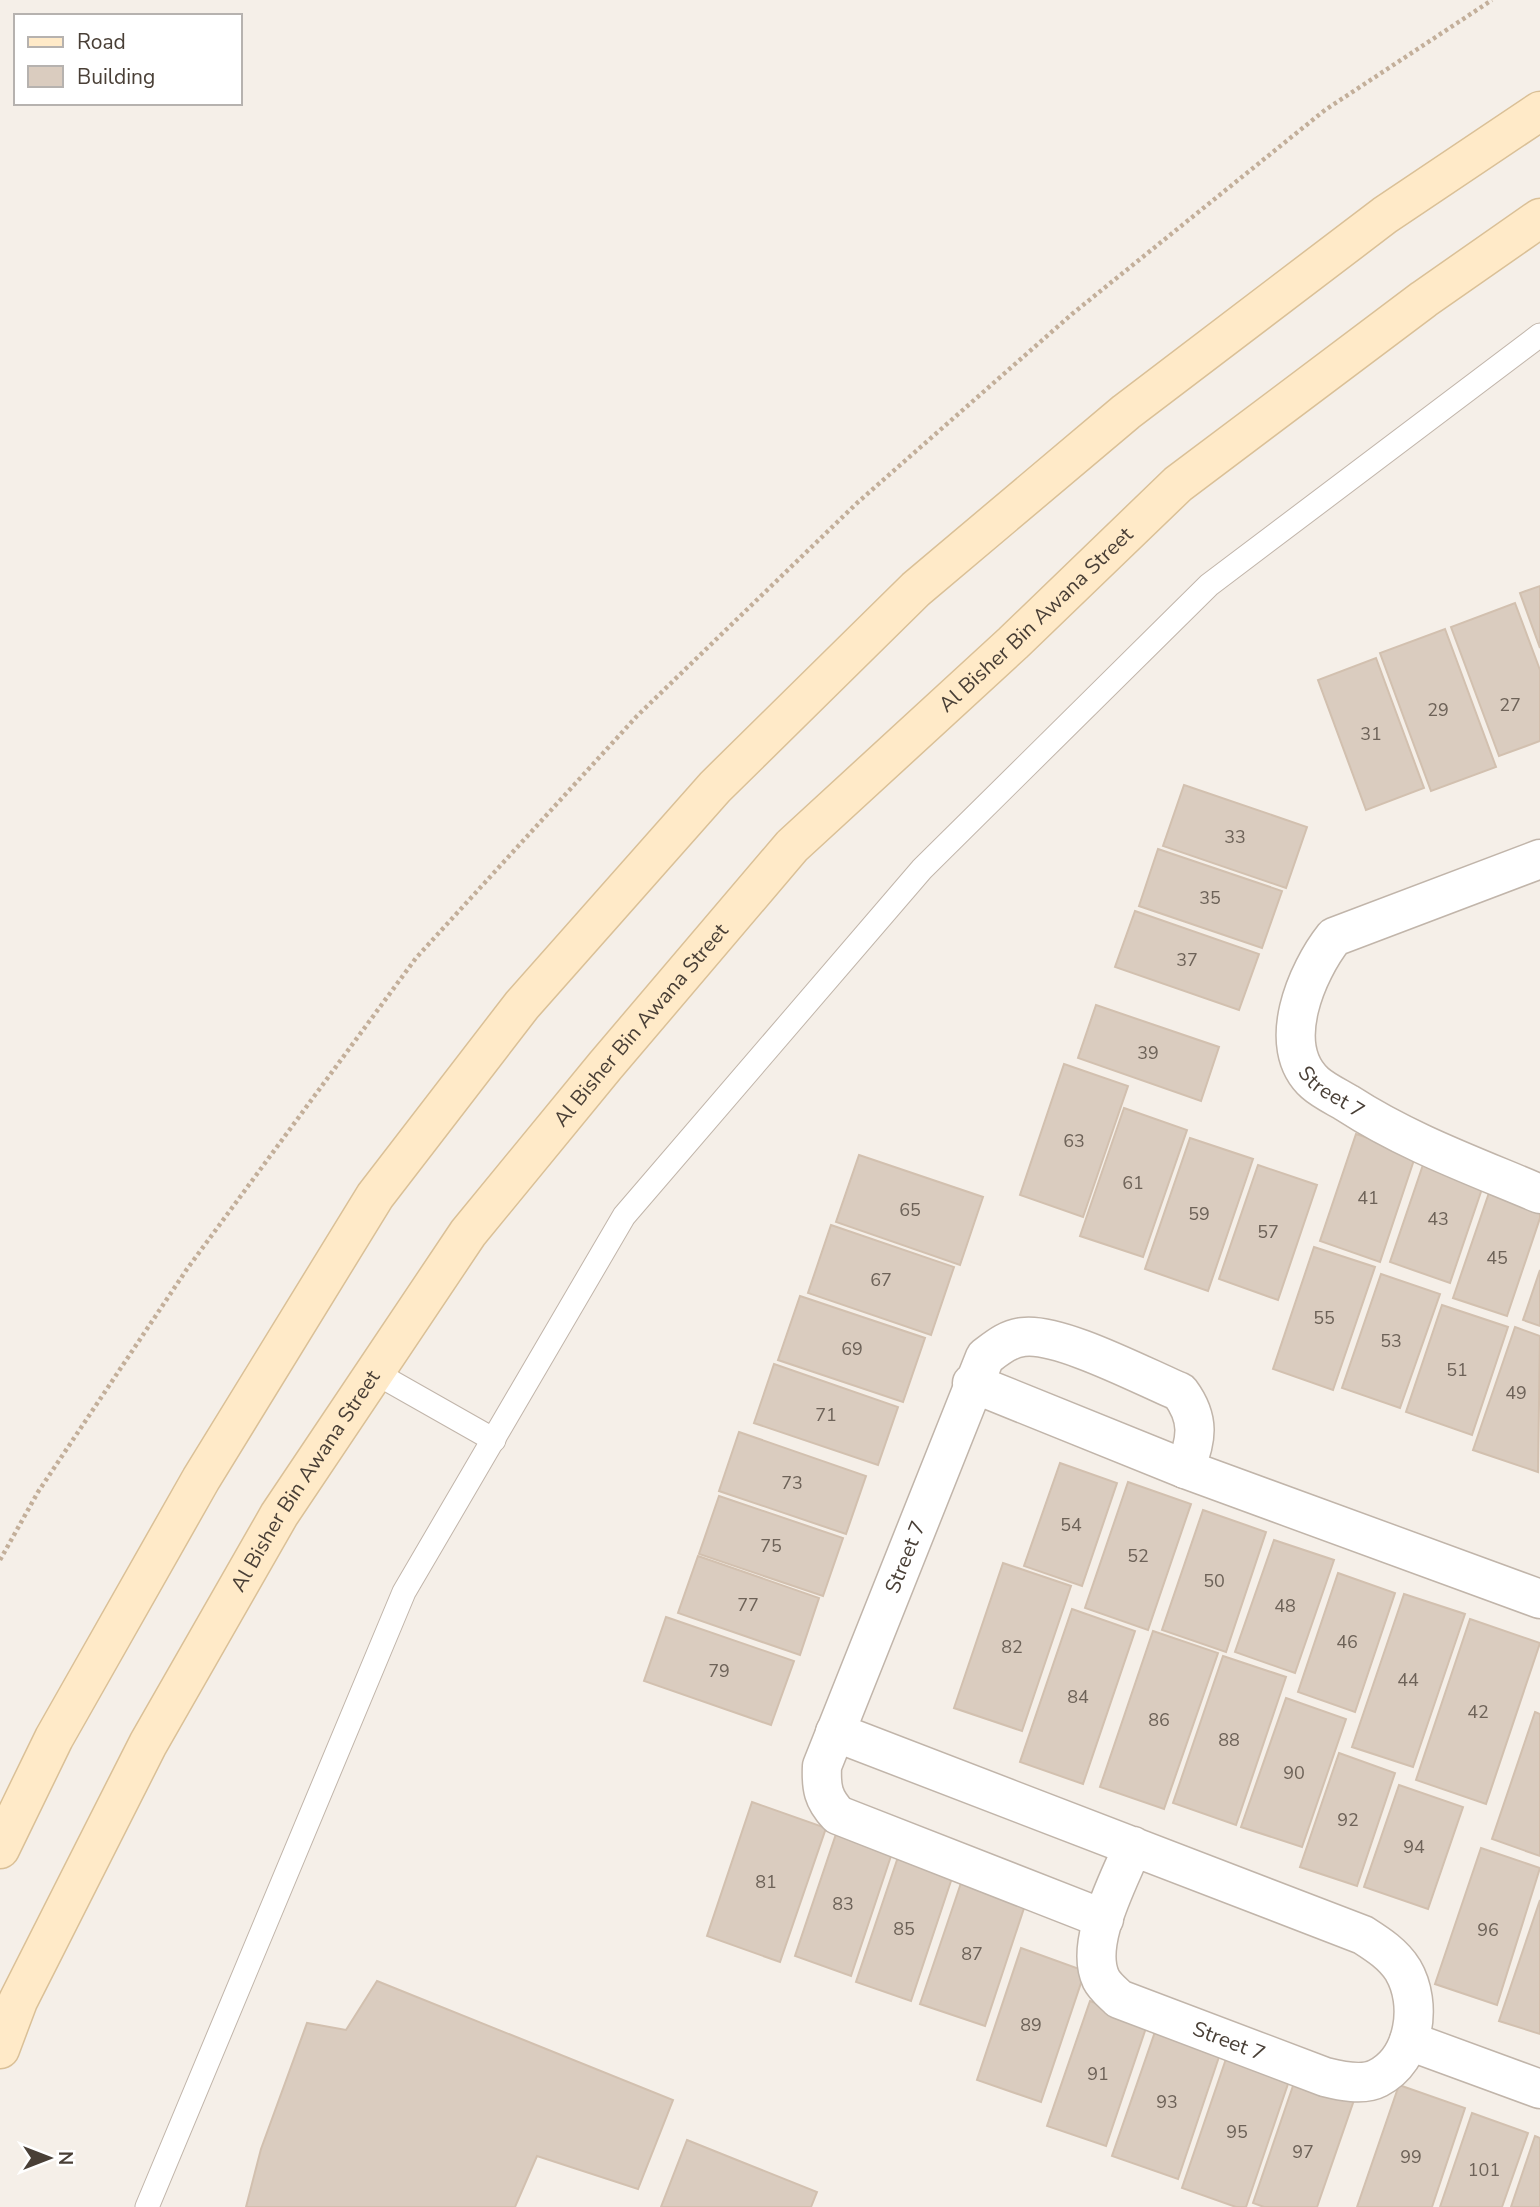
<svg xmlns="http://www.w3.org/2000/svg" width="1540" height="2207" viewBox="0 0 1540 2207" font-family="'Nunito Sans',sans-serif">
<rect width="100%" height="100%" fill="#f5efe8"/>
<!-- building -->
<g fill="#daccbf" stroke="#d2c0af" stroke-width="2">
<path d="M1540 586V648L1520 593Z"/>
<path d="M1515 603 1540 670V741L1499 756 1451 627Z"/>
<path d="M1445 629 1496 767 1431 791 1380 653Z"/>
<path d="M1376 658 1424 788 1366 810 1318 680Z"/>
<path d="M1184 785 1307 827 1286 888 1163 846Z"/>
<path d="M1158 849 1282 891 1262 948 1139 906Z"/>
<path d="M1135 911 1259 954 1239 1010 1115 967Z"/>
<path d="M1096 1005 1219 1047 1201 1101 1078 1058Z"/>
<path d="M1064 1064 1128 1086 1083 1217 1020 1195Z"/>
<path d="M1124 1108 1187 1130 1143 1257 1080 1236Z"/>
<path d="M1356 1134 1416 1154 1380 1262 1320 1241Z"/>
<path d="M1190 1138 1253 1159 1208 1291 1145 1269Z"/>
<path d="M859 1155 983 1197 960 1265 836 1222Z"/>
<path d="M1426 1156 1486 1177 1450 1283 1390 1262Z"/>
<path d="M1258 1165 1317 1185 1278 1300 1219 1279Z"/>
<path d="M1492 1184 1540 1200V1218L1507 1316 1453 1298Z"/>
<path d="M831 1225 954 1267 931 1335 808 1293Z"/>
<path d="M1314 1247 1375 1267 1333 1390 1273 1369Z"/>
<path d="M1540 1270V1326L1523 1320Z"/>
<path d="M1381 1274 1440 1294 1400 1408 1342 1388Z"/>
<path d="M800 1296 925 1338 903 1402 778 1360Z"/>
<path d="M1442 1305 1508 1327 1472 1435 1406 1412Z"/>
<path d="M1515 1327 1540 1336 1538 1472 1473 1450Z"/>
<path d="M774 1364 898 1407 878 1465 754 1423Z"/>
<path d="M739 1432 866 1476 846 1534 719 1491Z"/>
<path d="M1060 1463 1117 1483 1082 1586 1024 1566Z"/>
<path d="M1128 1482 1191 1504 1148 1630 1085 1608Z"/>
<path d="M719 1496 843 1538 823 1596 699 1554Z"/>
<path d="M1203 1510 1266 1532 1226 1652 1162 1630Z"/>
<path d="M1274 1540 1334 1560 1295 1673 1235 1652Z"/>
<path d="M698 1556 819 1598 800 1655 678 1613Z"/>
<path d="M1003 1563 1071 1586 1022 1731 954 1708Z"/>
<path d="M1338 1573 1395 1593 1355 1712 1298 1692Z"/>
<path d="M1404 1594 1465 1614 1413 1767 1352 1747Z"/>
<path d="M1072 1609 1135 1631 1083 1784 1020 1762Z"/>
<path d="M666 1617 794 1661 771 1725 644 1681Z"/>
<path d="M1470 1619 1540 1643 1486 1804 1416 1780Z"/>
<path d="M1153 1631 1218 1653 1164 1809 1100 1787Z"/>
<path d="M1223 1656 1286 1677 1236 1825 1173 1803Z"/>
<path d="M1286 1698 1346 1719 1302 1847 1241 1827Z"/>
<path d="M1535 1712 1540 1714V1856L1492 1839Z"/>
<path d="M1339 1753 1395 1773 1357 1886 1300 1867Z"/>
<path d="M1399 1785 1463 1807 1428 1909 1364 1887Z"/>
<path d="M752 1802 826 1828 780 1962 707 1936Z"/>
<path d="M836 1834 892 1853 851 1976 795 1956Z"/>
<path d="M1481 1848 1540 1868 1497 2005 1435 1984Z"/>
<path d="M898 1857 953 1875 911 2001 856 1982Z"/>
<path d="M961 1883 1025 1905 985 2026 920 2004Z"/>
<path d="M1540 1900V2034L1499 2021Z"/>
<path d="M1021 1948 1085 1971 1041 2102 977 2080Z"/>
<path d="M377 1981 673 2100 638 2189 537 2156 515 2207H246L261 2149 307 2023 346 2030Z"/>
<path d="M1090 2001 1148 2022 1106 2146 1047 2126Z"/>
<path d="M1157 2026 1222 2048 1178 2179 1112 2156Z"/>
<path d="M1228 2053 1291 2075 1246 2207H1236L1182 2188Z"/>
<path d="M1295 2080 1354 2100 1317 2207H1264L1253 2203Z"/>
<path d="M1399 2085 1465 2108 1432 2207H1357Z"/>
<path d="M1472 2113 1528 2133 1502 2207H1440Z"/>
<path d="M1535 2136 1540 2138V2207H1511Z"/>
<path d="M687 2140 817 2192 811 2207H661Z"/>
</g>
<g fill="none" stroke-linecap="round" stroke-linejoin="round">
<defs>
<g id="lane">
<path d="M374 1372 494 1440"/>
<path d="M147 2207 404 1592 624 1216 922 869 1209 585 1540 335"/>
</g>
<g id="street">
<path id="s1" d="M1540 859 1334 937C1307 971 1274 1046 1315 1083 1324 1091 1337 1097 1347 1103 1407 1142 1474 1166 1540 1194"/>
<path d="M972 1383 1185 1469 1540 1599"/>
<path d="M835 1732 1363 1935C1377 1944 1393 1954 1403 1970 1423 2004 1415 2059 1378 2078 1363 2086 1341 2081 1325 2077L1119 1999C1113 1993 1105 1987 1101 1979 1084 1943 1119 1881 1133 1846"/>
<path id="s2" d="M1104 1919 838 1815C823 1799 821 1788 822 1766L985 1357C997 1348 1007 1339 1023 1337 1059 1332 1144 1377 1180 1392 1200 1419 1197 1439 1185 1469"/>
<path d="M1409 2041 1540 2089"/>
</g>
<g id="secondary">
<path d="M0 1849 54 1738 201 1479 375 1196 522 1005 715 787 916 589 1126 412 1385 215 1540 111"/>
<path id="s3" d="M0 2049 18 2001 148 1744 279 1515 468 1233 605 1066 792 846 1013 643 1178 484 1424 299 1540 218"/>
</g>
</defs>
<!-- lane casing -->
<use href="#lane" stroke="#c1b5aa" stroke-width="25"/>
<!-- street casing -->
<use href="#street" stroke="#c1b5aa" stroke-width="41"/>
<!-- secondary casing -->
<use href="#secondary" stroke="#dac097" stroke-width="41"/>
<!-- path -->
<path stroke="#c3af9a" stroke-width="4.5" stroke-dasharray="3.5 3.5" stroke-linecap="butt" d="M0 1560 38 1492 187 1269 416 958 637 716 857 503 1072 314 1325 110 1492 0"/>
<!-- lane -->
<use href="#lane" stroke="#fff" stroke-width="23"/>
<!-- street -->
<use href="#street" stroke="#fff" stroke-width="38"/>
<!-- secondary -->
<use href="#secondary" stroke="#ffeac8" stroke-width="38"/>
</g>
<g text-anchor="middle" stroke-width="7" stroke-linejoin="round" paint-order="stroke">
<!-- number labels -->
<g font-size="18" fill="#6d6258">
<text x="1510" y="711">27</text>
<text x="1438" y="716">29</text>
<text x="1371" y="740">31</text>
<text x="1235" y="843">33</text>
<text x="1210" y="904">35</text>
<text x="1187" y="966">37</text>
<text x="1148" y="1059">39</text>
<text x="1074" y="1147">63</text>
<text x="1133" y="1189">61</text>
<text x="1368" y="1204">41</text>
<text x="910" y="1216">65</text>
<text x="1199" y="1220">59</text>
<text x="1438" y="1225">43</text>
<text x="1268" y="1238">57</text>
<text x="1497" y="1264">45</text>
<text x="881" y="1286">67</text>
<text x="1324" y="1324">55</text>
<text x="1391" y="1347">53</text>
<text x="852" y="1355">69</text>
<text x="1457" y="1376">51</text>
<text x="1516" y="1399">49</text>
<text x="826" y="1421">71</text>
<text x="792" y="1489">73</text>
<text x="1071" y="1531">54</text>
<text x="771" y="1552">75</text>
<text x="1138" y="1562">52</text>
<text x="1214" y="1587">50</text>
<text x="748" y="1611">77</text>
<text x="1285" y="1612">48</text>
<text x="1347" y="1648">46</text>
<text x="1012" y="1653">82</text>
<text x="719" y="1677">79</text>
<text x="1408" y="1686">44</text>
<text x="1078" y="1703">84</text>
<text x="1478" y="1718">42</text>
<text x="1159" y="1726">86</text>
<text x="1229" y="1746">88</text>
<text x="1294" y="1779">90</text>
<text x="1348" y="1826">92</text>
<text x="1414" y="1853">94</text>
<text x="766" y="1888">81</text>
<text x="843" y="1910">83</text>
<text x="904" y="1935">85</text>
<text x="1488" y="1936">96</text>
<text x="972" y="1960">87</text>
<text x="1031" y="2031">89</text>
<text x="1098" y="2080">91</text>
<text x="1167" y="2108">93</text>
<text x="1237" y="2138">95</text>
<text x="1303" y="2158">97</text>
<text x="1411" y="2163">99</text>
<text x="1484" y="2176">101</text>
</g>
<!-- street labels -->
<g font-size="21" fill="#493f36" stroke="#fff">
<text dy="7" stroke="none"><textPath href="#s3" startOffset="1780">Al Bisher Bin Awana Street</textPath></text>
<text dy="7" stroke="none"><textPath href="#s3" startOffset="1213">Al Bisher Bin Awana Street</textPath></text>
<text dy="7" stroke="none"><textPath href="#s1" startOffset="399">Street 7</textPath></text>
<text dy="7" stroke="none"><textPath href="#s3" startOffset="646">Al Bisher Bin Awana Street</textPath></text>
<text dy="7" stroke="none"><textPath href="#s2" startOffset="564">Street 7</textPath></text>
<text transform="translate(1229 2041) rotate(21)" y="7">Street 7</text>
</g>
</g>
<!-- legend -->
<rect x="14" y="14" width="228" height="91" fill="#ffffff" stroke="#b6b2af" stroke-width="2"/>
<rect x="28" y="37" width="35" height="10" fill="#ffeac8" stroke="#b6b2af" stroke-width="2"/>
<text x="77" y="49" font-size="21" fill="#493f36">Road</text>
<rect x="28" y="66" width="35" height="21" fill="#daccbf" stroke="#b6b2af" stroke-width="2"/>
<text x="77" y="84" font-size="21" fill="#493f36">Building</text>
<!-- north arrow -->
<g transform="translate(49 2158) rotate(90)" stroke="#ffffff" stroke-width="5" paint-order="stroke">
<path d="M0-5L12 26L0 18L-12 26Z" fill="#493f36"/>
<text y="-10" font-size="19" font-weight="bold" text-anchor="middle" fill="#493f36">N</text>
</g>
</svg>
